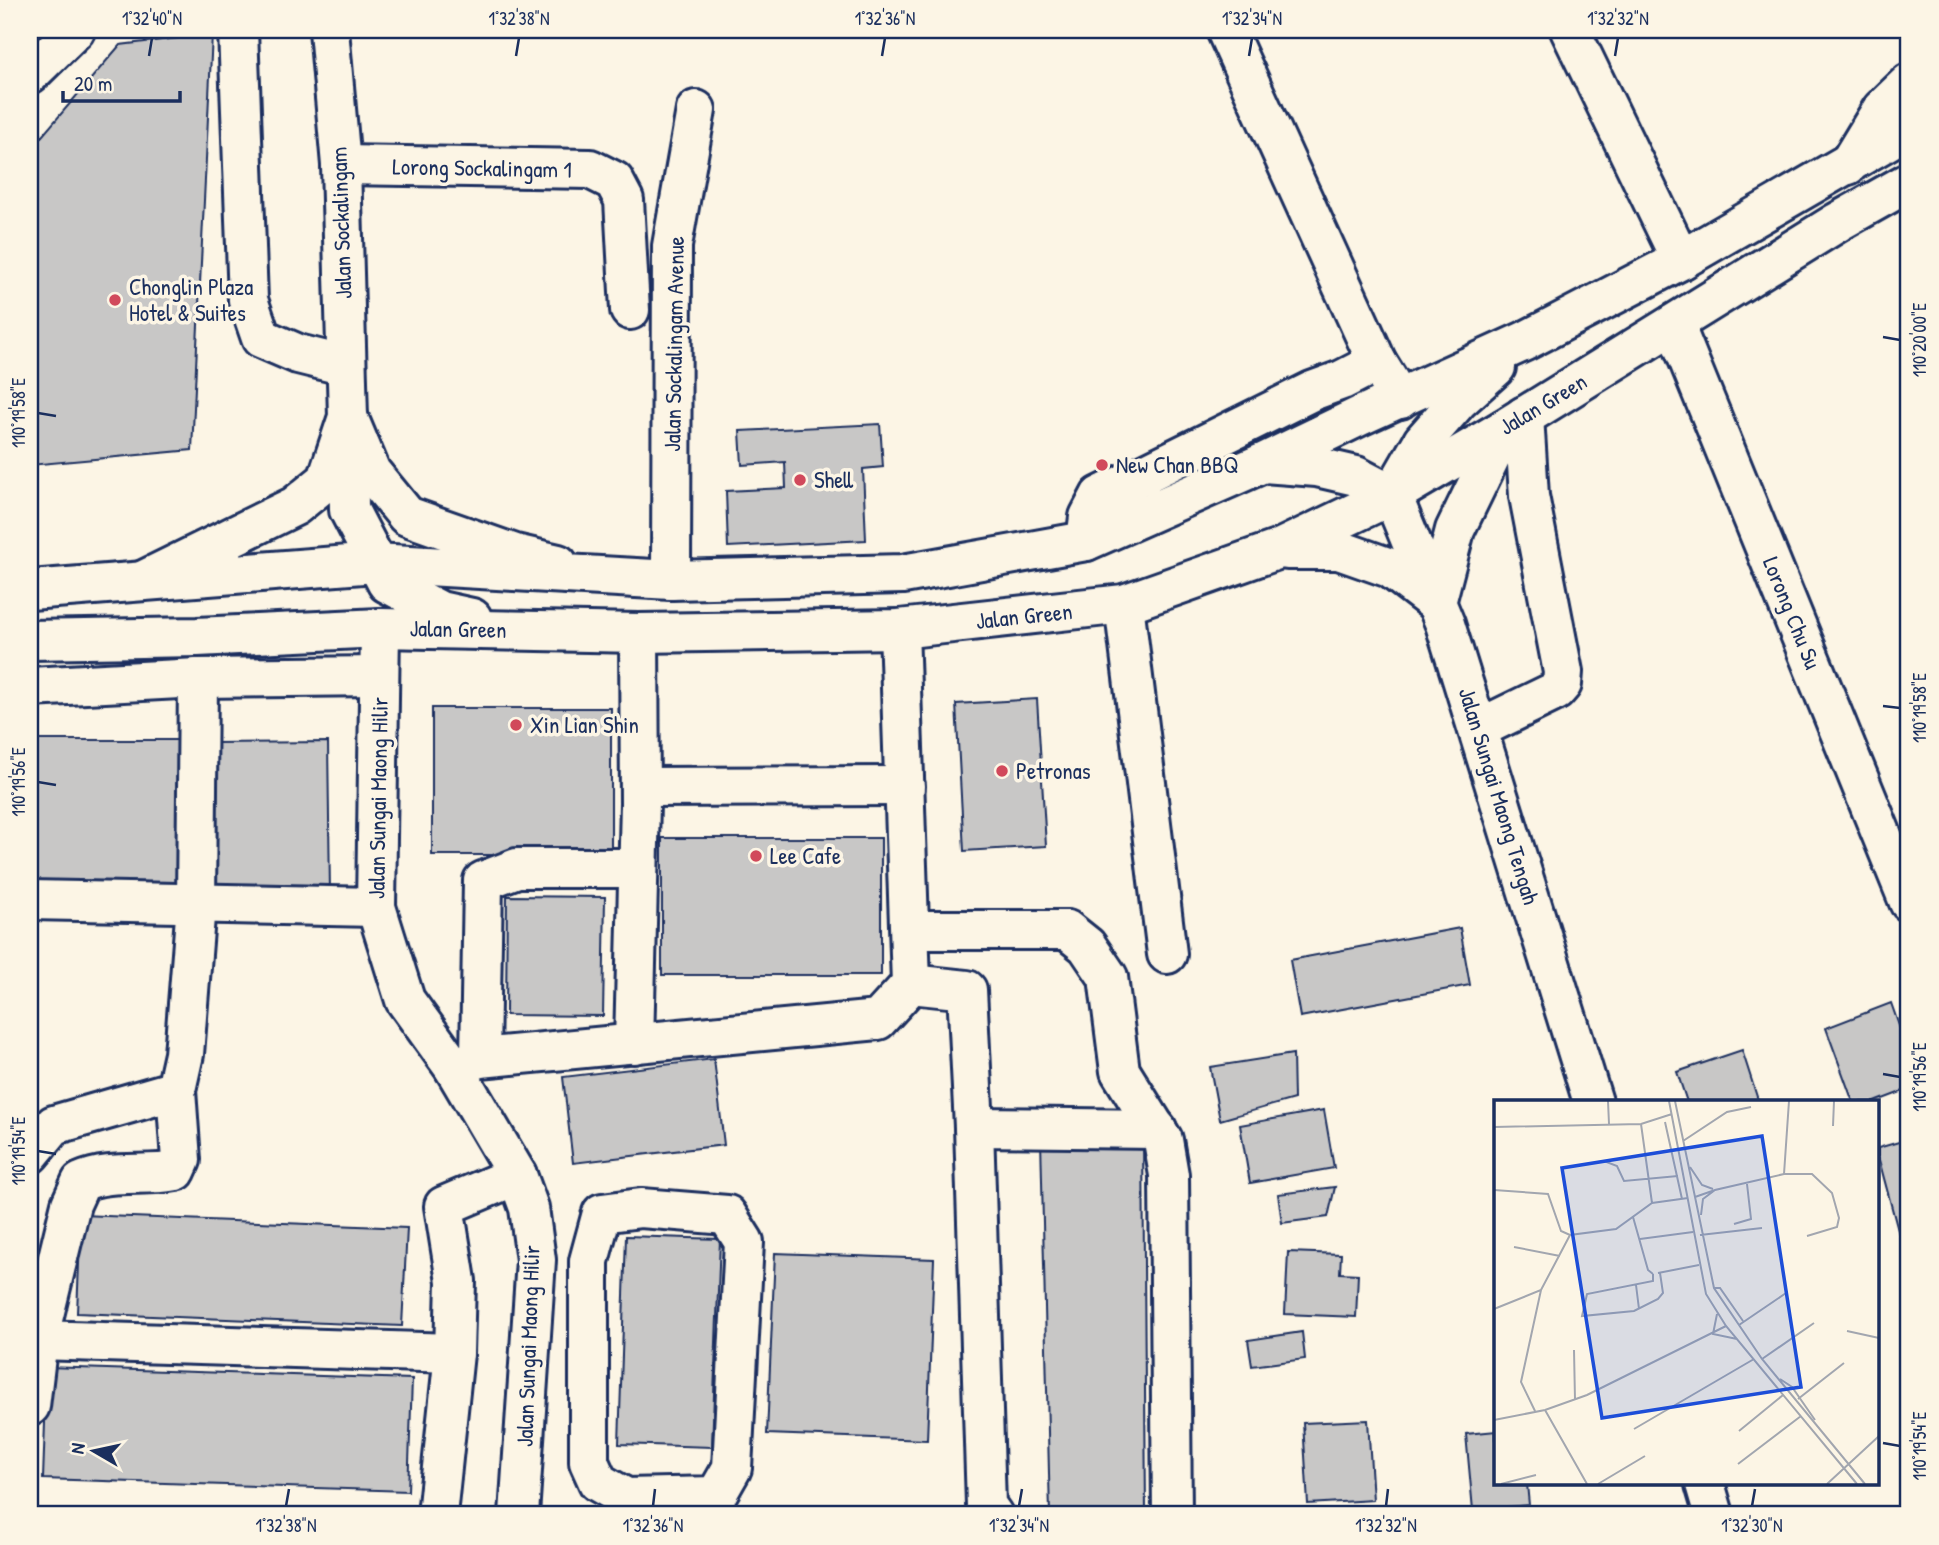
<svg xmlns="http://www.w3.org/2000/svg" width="1939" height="1545" viewBox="0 0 1939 1545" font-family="'Patrick Hand',sans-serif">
<rect width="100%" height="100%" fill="#fcf5e5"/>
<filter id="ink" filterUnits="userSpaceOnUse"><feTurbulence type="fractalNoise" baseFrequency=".0143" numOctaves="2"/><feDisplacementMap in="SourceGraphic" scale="14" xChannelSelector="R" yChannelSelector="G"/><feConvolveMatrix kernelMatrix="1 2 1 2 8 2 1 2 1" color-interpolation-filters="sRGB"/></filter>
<g filter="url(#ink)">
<!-- building -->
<g fill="#c8c7c6" stroke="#1b2f5e" stroke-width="2">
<path d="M212 34 192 450 30 465V150L120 45Z"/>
<path d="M880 424 883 467 863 469 866 540 728 547 726 491 786 488 785 462 742 465 740 431Z"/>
<path d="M1037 699 1046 846 964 851 956 704Z"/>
<rect x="432" y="708" width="179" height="147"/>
<rect x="30" y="740" width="149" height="151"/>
<path d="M328 742 330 894 217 895 215 743Z"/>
<rect x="662" y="838" width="219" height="137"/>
<path d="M507 896 605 897 603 1016 506 1015Z"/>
<path d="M1460 928 1470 985 1300 1017 1290 960Z"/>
<path d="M1891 1003 1909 1054V1089L1875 1102H1853L1826 1028Z"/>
<path d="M1742 1050 1758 1100 1751 1102H1687L1677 1072Z"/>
<path d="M1293 1054 1294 1099 1220 1120 1210 1067Z"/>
<path d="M714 1059 724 1145 573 1163 563 1077Z"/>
<path d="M1324 1110 1334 1168 1250 1183 1240 1125Z"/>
<path d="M1143 1137 1146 1515H1050L1041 1139Z"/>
<path d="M1909 1139V1235L1900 1238 1878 1156V1148Z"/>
<path d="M1335 1187 1328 1217 1282 1223 1278 1194Z"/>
<path d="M81 1215 407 1228 402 1326 77 1313Z"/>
<path d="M626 1236 720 1239 712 1447 619 1444Z"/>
<path d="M1288 1252 1341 1254 1340 1273 1358 1274 1356 1317 1285 1314Z"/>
<path d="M775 1253 934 1259 927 1440 767 1434Z"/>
<path d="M1302 1332 1305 1359 1252 1366 1248 1340Z"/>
<path d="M47 1367 412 1379 408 1491 43 1479Z"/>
<path d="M1368 1420 1373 1500 1308 1504 1303 1423Z"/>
<path d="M1496 1431V1484H1527L1529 1505 1473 1510 1466 1434Z"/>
</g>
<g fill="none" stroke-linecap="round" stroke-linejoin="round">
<defs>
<g id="minor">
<path d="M238 30 248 300 261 338 298 354 346 366"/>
<path d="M1226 30 1377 362 1400 399"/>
<path d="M1570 30 1681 260"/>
<path d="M30 74 75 30"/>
<path d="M341 165 590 169 614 181 624 200 630 310"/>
<path d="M1848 165 1882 109 1909 83"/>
<path d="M1674 324 1909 902"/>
<path d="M348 417 371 472 407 516 515 554 558 564"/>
<path d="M1392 495 1445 624 1593 1102"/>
<path d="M1086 541 1089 517 1100 496 1312 391 1342 380 1377 362"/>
<path d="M144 580 295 506 327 480 348 417 341 165 329 30"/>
<path d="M671 580 672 246 696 110"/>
<path d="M1124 604 1167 954"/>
<path d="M380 628 376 907 405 1000 454 1068 517 1175 529 1208 536 1260 519 1515"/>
<path d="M30 687 198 678 379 676"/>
<path d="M1478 729 1556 691 1562 684 1563 672 1529 496 1524 416"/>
<path d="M640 787 905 786"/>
<path d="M30 900 376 907"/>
<path d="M910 930H1067L1087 946 1108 977 1120 1071 1163 1140 1169 1175 1172 1515"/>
<path d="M911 984 967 990 974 1127 986 1505 993 1515"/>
<path d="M634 1044 640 803 639 633"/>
<path d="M480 1058 483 881 517 868H637"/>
<path d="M454 1068 480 1058 878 1020 911 984 899 629"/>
<path d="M974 1127 1157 1129"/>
<path d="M30 1154 54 1125 176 1090 184 1054 196 904 198 678"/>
<path d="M641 1208 727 1215 744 1242 732 1468 716 1496 626 1498 598 1482 589 1462V1261L602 1213Z"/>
<path d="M38 1340 454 1353"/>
<path d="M30 1406 38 1340 71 1204 81 1182C110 1169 145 1177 176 1171L181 1160 176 1090"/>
<path d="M1705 1484 1714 1515"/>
<path d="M437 1515 454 1353 456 1281 444 1206 517 1175"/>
</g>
<g id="major">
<path d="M348 417 349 510 387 583 440 611 472 618"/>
<path d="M1264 463 1317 467 1356 476 1392 495"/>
<path d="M1393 493 1423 441 1459 400 1496 367"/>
<path d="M1287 550H1339L1390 568 1436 603 1455 530 1504 429"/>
<path d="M30 590 375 563 671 580 903 574 1086 541 1263 463 1360 416 1525 341 1681 260 1909 128"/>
<path d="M30 640 197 637 380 628 639 633 899 629 1124 604 1277 550 1392 495 1504 429 1838 222 1909 182"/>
</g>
</defs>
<!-- minor casing -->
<use href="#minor" stroke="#1b2f5e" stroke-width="44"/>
<!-- major casing -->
<use href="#major" stroke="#1b2f5e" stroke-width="44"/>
<!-- minor -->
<use href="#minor" stroke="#fcf5e5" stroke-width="38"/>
<!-- major -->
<use href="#major" stroke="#fcf5e5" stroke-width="38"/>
</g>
</g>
<!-- ticks -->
<path fill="none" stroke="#1b2f5e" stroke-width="2.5" d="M149 56 152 38M516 56 519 38M882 56 885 38M1249 56 1252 38M1615 56 1618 38M1883 337 1900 340M38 413 56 416M1883 706 1900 708M38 782 56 785M1883 1074 1900 1077M38 1151 56 1154M1883 1443 1900 1446M286 1506 289 1489M653 1506 655 1489M1019 1506 1022 1489M1386 1506 1388 1489M1752 1506 1755 1489"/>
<!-- markers -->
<g fill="#d1495b" stroke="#fcf5e5" stroke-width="2.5">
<circle cx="115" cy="300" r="7"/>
<circle cx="1102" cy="465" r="7"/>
<circle cx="800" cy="480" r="7"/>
<circle cx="516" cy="725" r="7"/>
<circle cx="1002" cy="771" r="7"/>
<circle cx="756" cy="856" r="7"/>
</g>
<g text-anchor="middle" stroke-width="7" stroke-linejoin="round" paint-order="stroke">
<!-- street labels -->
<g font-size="23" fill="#1b2f5e" stroke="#fcf5e5">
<text transform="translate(482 168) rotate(1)" y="8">Lorong Sockalingam 1</text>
<text transform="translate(341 223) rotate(-92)" y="8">Jalan Sockalingam</text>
<text transform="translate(674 344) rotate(-89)" y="8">Jalan Sockalingam Avenue</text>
<text transform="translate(1543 404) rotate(-31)" y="8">Jalan Green</text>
<text transform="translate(1792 613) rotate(68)" y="8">Lorong Chu Su</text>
<text transform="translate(1024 616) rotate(-6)" y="8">Jalan Green</text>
<text transform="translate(458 629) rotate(1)" y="8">Jalan Green</text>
<text transform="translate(1499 796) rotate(73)" y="8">Jalan Sungai Maong Tengah</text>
<text transform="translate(378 798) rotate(-89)" y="8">Jalan Sungai Maong Hilir</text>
<text transform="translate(528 1346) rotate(-88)" y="8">Jalan Sungai Maong Hilir</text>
</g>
<!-- poi labels -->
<g font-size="23" fill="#1b2f5e" stroke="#fcf5e5" text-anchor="start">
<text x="129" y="295">Chonglin Plaza<tspan x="129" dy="26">Hotel &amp; Suites</tspan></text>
<text x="1116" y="473">New Chan BBQ</text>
<text x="814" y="488">Shell</text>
<text x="530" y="733">Xin Lian Shin</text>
<text x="1016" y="779">Petronas</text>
<text x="770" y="864">Lee Cafe</text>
</g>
</g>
<!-- overview -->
<g transform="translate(1494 1100)">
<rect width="385" height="385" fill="#fcf5e5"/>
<path fill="none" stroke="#a2a6af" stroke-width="2" d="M114 1 115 24M175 1 212 194 232 226 363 384M181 1 220 188 268 259 371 384M171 22 188 99M147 24 158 103M339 26 340 1M0 27 147 24 178 14M189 41 233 12 257 7M110 61 123 66 130 81 184 76M196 67 208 85 219 89M290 74 295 1M0 90 54 94 67 131 76 135M201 97 221 90M207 115 209 99 221 90 290 74H318L338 93 345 118 343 127 313 136M139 117 154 170 159 174M240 124 257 119 253 84M206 135 268 128M146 139 199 132M20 147 66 156M164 173 205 165M159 174V181L93 194 88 216 140 211 164 199 169 193 166 173M142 185 145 209M220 188H226L249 221M0 209 47 190 76 135 122 129 158 103 194 98M223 214 219 234 243 239M245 225 292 193M353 231 385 238M80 250 81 300M268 259 320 223M286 279 298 287 321 320M304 299 350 263M51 310 93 384M41 311 27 282 47 190M0 320 51 310 93 295 232 226M140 329 260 259M245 331 289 295M244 364 307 316M7 384 42 375M104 384 151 356M333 384 385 336"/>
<path fill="#1d4ed8" fill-opacity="0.15" stroke="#1d4ed8" stroke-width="3.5" d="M268 36 307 287 108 318 68 68Z"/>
<rect width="385" height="385" fill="none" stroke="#1b2f5e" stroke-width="3.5"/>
</g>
<!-- margin -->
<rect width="1939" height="1545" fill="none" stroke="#fcf5e5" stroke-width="77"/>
<!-- north arrow -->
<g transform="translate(94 1451) rotate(279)" stroke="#fcf5e5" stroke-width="5" paint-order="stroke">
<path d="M0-5L12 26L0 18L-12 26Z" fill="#1b2f5e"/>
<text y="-10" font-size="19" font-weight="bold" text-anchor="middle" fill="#1b2f5e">N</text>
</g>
<!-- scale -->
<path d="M63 91v10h117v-10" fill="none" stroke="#1b2f5e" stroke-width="3.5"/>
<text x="74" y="91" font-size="21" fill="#1b2f5e" stroke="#fcf5e5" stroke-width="5" paint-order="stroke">20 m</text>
<rect x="38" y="38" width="1862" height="1468" fill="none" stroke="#1b2f5e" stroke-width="2.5"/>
<g font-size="18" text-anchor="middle" fill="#1b2f5e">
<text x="152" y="25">1°32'40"N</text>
<text x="519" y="25">1°32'38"N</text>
<text x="885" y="25">1°32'36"N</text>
<text x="1252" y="25">1°32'34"N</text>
<text x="1618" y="25">1°32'32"N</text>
<text transform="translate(1920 340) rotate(-90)" y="6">110°20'00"E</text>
<text transform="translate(19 413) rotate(-90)" y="6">110°19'58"E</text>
<text transform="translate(1920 708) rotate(-90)" y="6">110°19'58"E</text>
<text transform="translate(19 782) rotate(-90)" y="6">110°19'56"E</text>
<text transform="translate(1920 1077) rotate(-90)" y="6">110°19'56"E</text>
<text transform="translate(19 1151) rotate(-90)" y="6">110°19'54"E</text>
<text transform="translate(1920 1446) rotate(-90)" y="6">110°19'54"E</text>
<text x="286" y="1532">1°32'38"N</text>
<text x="653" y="1532">1°32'36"N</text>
<text x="1019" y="1532">1°32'34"N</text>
<text x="1386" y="1532">1°32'32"N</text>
<text x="1752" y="1532">1°32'30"N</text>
</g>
</svg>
